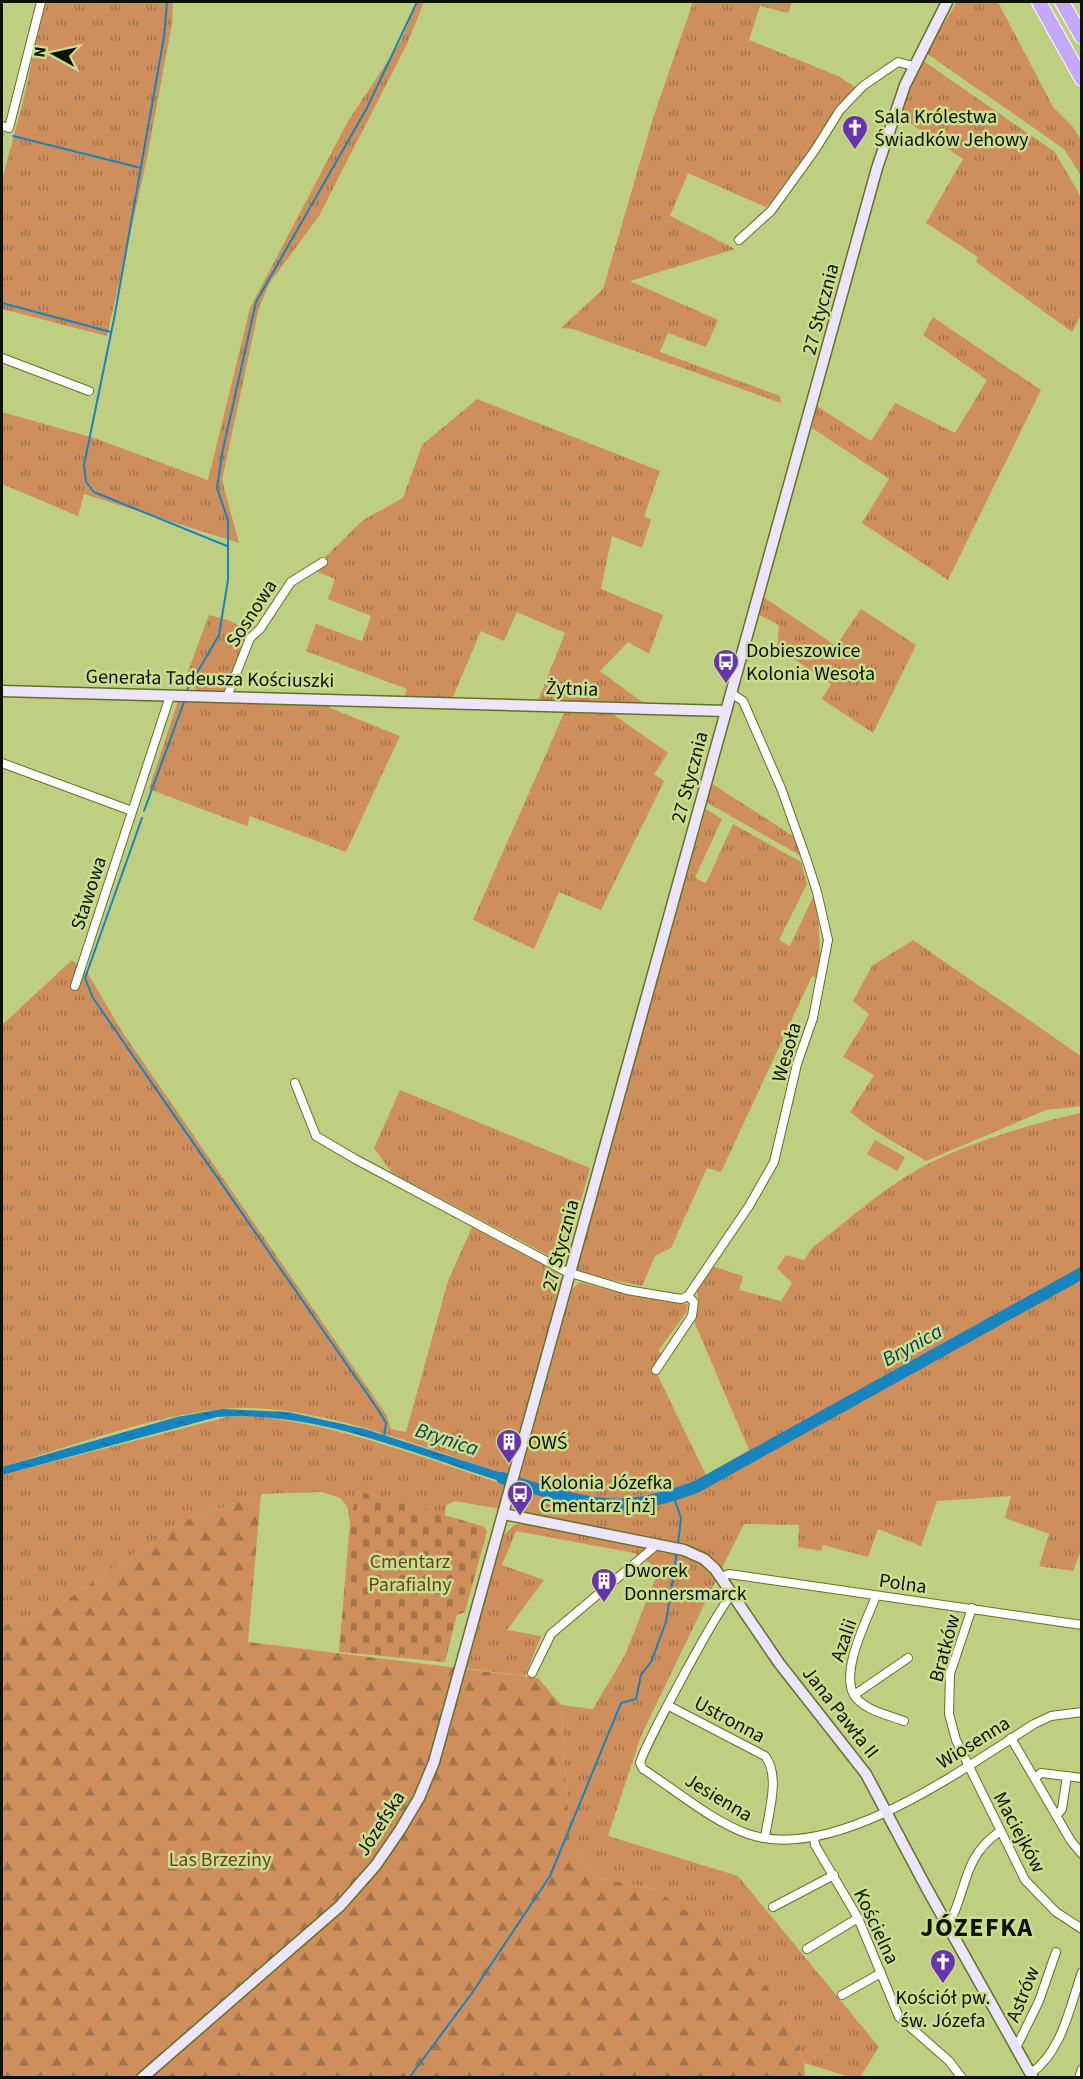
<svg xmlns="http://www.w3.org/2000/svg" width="1083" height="2079" viewBox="0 0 1083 2079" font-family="'Source Sans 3',sans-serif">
<defs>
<pattern id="grass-tufts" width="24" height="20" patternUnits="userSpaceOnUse" patternTransform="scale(1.5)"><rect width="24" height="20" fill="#ce8f5d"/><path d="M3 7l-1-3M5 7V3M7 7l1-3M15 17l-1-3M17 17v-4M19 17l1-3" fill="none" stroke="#a6744a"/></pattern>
<pattern id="forest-firs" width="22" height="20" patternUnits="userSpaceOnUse" patternTransform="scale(1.5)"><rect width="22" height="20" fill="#ce8f5d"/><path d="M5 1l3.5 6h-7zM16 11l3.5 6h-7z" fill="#a6744a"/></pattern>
<pattern id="cemetery-stones" width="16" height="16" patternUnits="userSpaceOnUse" patternTransform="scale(1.5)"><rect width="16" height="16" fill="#ce8f5d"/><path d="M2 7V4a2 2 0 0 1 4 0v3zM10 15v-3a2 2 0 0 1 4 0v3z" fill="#a6744a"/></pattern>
<pattern id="water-ripples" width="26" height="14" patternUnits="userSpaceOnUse" patternTransform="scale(1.5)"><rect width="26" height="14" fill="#1784bd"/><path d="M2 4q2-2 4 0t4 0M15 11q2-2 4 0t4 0" fill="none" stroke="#136b97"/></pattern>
</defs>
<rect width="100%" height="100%" fill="#bfcf82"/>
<!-- grass -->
<g fill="url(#grass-tufts)">
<path d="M44 2H173L172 24 146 163 107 336 2 309V180L24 98Z"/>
<path d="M417 2H424L407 44 319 216 269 284 259 308 222 480 239 543 84 494 78 516 2 484V412L94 438 208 480 250 308 348 121 401 41Z"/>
<path d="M693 2H792L788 13 760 6 749 40 838 76 858 89 814 158 766 207 688 173 670 216 735 249 630 281 718 320 706 347 668 333 660 352 780 396 781 403 573 329 561 328 603 289 653 118Z"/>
<path d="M957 2H998L1053 107 1073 127 1081 140V176L1064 149 926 53Z"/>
<path d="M922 60 1055 152 1081 197V315L1072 332 976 262 978 257 926 223 963 159 898 115Z"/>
<path d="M933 317 1041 390 948 580 862 523 889 479 812 428 817 406 871 441 895 403 955 433 987 380 923 335Z"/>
<path d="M477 399 660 471 644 516 651 520 642 548 612 536 601 589 663 615 649 654 628 642 600 671 645 704 538 701 565 633 517 612 504 641 481 631 453 697H404L407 689 306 651 316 624 362 641 371 616 328 599 335 579 315 571 329 561 324 558 363 520 403 498 422 445Z"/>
<path d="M763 597 836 646 861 609 916 645 873 733 822 699 831 684 782 651H777L779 625 757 614Z"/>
<path d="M209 615 228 620 249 631 226 692 197 691 187 674Z"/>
<path d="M178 701 330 704V708L400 736 346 852 250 816 247 826 149 789Z"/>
<path d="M564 713 613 714 668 753 654 774 664 781 601 910 559 892 534 949 473 920Z"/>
<path d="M711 783 793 836 801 856 706 802Z"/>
<path d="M706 809 722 819 695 878 706 883 733 824 801 862 807 884 779 940 790 946 814 895C819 924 822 948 817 978L812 976 721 1172 707 1168 671 1248 655 1256 642 1286 583 1274 576 1268Z"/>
<path d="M913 940 1081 1056V1106L1046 1110 926 1161 872 1129 850 1112 874 1075 843 1057 869 1014 853 1001 872 966Z"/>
<path d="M72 960 88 974 123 1033 387 1416 391 1429 406 1432 448 1281 472 1227 558 1273 562 1280 508 1475C422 1448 311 1400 221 1409 148 1417 72 1446 2 1467V1025Z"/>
<path d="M400 1090 590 1168 563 1263 392 1173 374 1148Z"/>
<path d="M1081 1113 1082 1548 1073 1571 1039 1566 1049 1534 1005 1518 1011 1496 937 1501 921 1546 878 1529 868 1557 823 1545 821 1551 798 1547 799 1525 744 1524 721 1570 716 1564 581 1525 517 1512 512 1507V1498L521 1474 572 1289 580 1282 612 1291 688 1304 686 1313 658 1351 668 1357 657 1374 706 1475 749 1450 693 1319 699 1307 697 1291 712 1266 743 1276 739 1290 781 1301 792 1283 777 1268 786 1255 804 1260 812 1248C847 1221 881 1190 920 1168 963 1144 1033 1123 1081 1113Z"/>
<path d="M254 1416C341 1425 423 1458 506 1485L500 1509 455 1501 446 1505 445 1516 357 1491 350 1522 347 1506 340 1498 322 1492 261 1494 183 1521 46 1614 2 1626V1475L227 1417Z"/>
<path d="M524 1523 681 1555 704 1566 716 1580 641 1736 608 1836 738 1876 879 2047 860 2077H850L804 2063 782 2005 655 1889 597 1878 570 1843 561 1705 593 1709 625 1655 659 1569 634 1553 516 1531 502 1565 544 1580 507 1630 541 1636 525 1676 463 1668 504 1535 514 1525Z"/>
</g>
<!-- forest -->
<path fill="url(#forest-firs)" d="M261 1494 248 1642 538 1678 561 1705 570 1843 597 1878 655 1889 731 1943 782 2005 804 2063 805 2078H2V1626L46 1614 183 1521Z"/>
<!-- cemetery -->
<path fill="url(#cemetery-stones)" d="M357 1491 483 1526 487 1531 465 1612 457 1615 445 1662 339 1652 350 1522Z"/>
<!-- pitch -->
<path fill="#ce8f5d" d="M875 1140 905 1157 897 1171 867 1154Z"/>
<!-- water -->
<path fill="url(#water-ripples)" d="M222 1409 288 1412 365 1429 508 1475 506 1483C412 1454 317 1410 217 1417L2 1475V1467L177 1417Z"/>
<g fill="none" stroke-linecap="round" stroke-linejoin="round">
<!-- stream -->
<g stroke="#1784bd" stroke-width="2">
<path d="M167 2 164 37 114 319 84 465 86 482 94 492 227 546"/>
<path d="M2 133 3 134"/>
<path d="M13 136 141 168"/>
<path d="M2 303 111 332"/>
<path d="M187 690 219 635 228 580V520L217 488 222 454 256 302 367 108 417 2"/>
<path d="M144 811 184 702"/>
<path d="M142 818 85 978 93 998 379 1411 386 1423 384 1436"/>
<path d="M673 1495 681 1518 678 1544"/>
<path d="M409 2078 472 1993 550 1876 621 1703 636 1699 641 1675 651 1662 666 1622 677 1552"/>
</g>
<!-- river -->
<path stroke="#1784bd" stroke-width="12" d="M502 1478C544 1491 594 1510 638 1503 658 1500 677 1494 696 1487L1082 1273"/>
<defs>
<g id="street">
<path d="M2 126 9 128 41 2"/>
<path d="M739 240 771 211 815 150 840 110 863 86 898 62 913 66"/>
<path d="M2 358 89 391"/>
<path d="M227 697 250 638 260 629 291 582 323 562"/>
<path d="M2 763 132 811"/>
<path d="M75 986 170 696"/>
<path d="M295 1083 316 1136 355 1159 567 1272 627 1290 681 1299 688 1296 749 1206 774 1162 797 1064 813 1018 828 940 817 892 806 858 781 788 743 701 731 693"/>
<path d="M656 1370 692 1316 694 1302 688 1296"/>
<path d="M721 1577 729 1574 1082 1625"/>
<path d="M733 1594C721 1602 644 1747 640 1763L643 1769C674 1789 713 1822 748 1834 834 1864 964 1768 1034 1724L1051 1716 1082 1712"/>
<path d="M876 1596C867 1620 840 1671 854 1695 863 1710 888 1715 904 1721"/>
<path d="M972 1608 950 1674 949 1714 956 1740 1025 1880 1056 1912 1082 1929"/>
<path d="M532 1673 551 1634 653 1548 654 1544"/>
<path d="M854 1695 908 1658"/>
<path d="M669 1706 765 1756C781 1776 768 1814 765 1838"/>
<path d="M1011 1738 1071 1841 1082 1854"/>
<path d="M1035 1778 1041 1773 1082 1778"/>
<path d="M1057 1815 1062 1809 1067 1776"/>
<path d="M814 1837 815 1845 858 1918 899 2017 949 2061 962 2078"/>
<path d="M773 1907 834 1875"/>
<path d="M948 1926C968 1889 962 1858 999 1832"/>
<path d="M807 1949 858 1918"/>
<path d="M842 1995 881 1973"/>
<path d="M1016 2048 1039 2001 1056 1952"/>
<path d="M1031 2073C1062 2052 1070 2006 1082 1972"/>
<path d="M1079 2078 1082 2069"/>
</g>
<g id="secondary">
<path d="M2 691 726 711"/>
<path d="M504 1514 684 1550 704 1559 715 1569 779 1663 866 1774 926 1887 1033 2078"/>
<path d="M142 2078 340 1906 376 1865 400 1830 419 1798 434 1762 877 168 905 85 947 2"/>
</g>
<g id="highway">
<path d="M1039 2 1082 79"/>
<path d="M1062 2 1082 37"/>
</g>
</defs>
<!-- street casing -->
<use href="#street" stroke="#637124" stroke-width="10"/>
<!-- secondary casing -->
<use href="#secondary" stroke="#637124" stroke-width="13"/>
<!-- highway casing -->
<use href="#highway" stroke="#fff" stroke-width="16"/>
<!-- street -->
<use href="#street" stroke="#fff" stroke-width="8"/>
<!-- secondary -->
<use href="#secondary" stroke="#ede5fe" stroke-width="10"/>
<!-- highway -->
<use href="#highway" stroke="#c4a9fd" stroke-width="14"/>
</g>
<!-- icons -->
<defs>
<symbol id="church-pin" viewBox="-11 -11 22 30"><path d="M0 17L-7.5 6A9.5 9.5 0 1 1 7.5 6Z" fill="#6734ab" stroke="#cbdd8f"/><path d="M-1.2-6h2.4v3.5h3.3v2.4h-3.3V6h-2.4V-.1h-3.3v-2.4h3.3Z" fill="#fff"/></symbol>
<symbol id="bus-pin" viewBox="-11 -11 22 30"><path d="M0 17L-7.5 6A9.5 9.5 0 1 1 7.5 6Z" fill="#6734ab" stroke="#cbdd8f"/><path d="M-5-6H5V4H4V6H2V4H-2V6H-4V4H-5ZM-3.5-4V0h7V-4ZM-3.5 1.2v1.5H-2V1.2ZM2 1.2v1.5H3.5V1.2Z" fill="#fff"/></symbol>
<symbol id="building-pin" viewBox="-11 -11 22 30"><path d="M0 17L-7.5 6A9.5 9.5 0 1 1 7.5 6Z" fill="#6734ab" stroke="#cbdd8f"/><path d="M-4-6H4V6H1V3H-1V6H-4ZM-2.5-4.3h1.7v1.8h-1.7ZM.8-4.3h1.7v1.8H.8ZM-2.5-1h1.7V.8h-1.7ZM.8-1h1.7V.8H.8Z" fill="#fff"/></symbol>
</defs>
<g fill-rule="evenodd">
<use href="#church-pin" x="840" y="113" width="30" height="40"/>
<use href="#bus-pin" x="711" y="647" width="30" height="40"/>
<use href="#building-pin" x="494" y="1427" width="30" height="40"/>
<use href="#bus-pin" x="505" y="1479" width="30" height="40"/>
<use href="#building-pin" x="589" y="1566" width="30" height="40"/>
<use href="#church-pin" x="928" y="1947" width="30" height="40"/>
</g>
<g text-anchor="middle" stroke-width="5" stroke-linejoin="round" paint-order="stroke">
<!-- poi labels -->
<g font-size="20" fill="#0e1300" stroke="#cbdd8f" text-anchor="start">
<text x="874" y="123">Sala Królestwa<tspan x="874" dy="23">Świadków Jehowy</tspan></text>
<text x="746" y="657">Dobieszowice<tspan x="746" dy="23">Kolonia Wesoła</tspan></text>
<text x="528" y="1449">OWŚ</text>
<text x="540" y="1489">Kolonia Józefka<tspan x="540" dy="23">Cmentarz [nż]</tspan></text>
<text x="624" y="1577">Dworek<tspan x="624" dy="23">Donnersmarck</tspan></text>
<text x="943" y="2004" text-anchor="middle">Kościół pw.<tspan x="943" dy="23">św. Józefa</tspan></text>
</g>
<!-- street labels -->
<g font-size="20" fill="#0e1300" stroke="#cbdd8f">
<text transform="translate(820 309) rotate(-75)" y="7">27 Stycznia</text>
<text transform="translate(251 613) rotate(-57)" y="7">Sosnowa</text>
<text transform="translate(210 678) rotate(1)" y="7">Generała Tadeusza Kościuszki</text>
<text transform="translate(572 688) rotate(2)" y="7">Żytnia</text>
<text transform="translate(689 777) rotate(-75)" y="7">27 Stycznia</text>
<text transform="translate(88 893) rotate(-72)" y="7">Stawowa</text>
<text transform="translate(786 1052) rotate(-74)" y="7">Wesoła</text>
<text transform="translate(560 1245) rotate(-75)" y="7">27 Stycznia</text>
<text transform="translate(903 1583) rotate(8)" y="7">Polna</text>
<text transform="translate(843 1640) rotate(-71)" y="7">Azalii</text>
<text transform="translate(944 1648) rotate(-75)" y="7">Bratków</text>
<text transform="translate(841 1712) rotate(52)" y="7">Jana Pawła II</text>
<text transform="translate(730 1719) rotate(28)" y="7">Ustronna</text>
<text transform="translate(973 1742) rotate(-32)" y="7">Wiosenna</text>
<text transform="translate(719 1797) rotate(31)" y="7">Jesienna</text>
<text transform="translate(380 1823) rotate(-57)" y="7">Józefska</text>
<text transform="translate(1020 1832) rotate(62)" y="7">Maciejków</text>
<text transform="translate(877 1926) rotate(65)" y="7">Kościelna</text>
<text transform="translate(1022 1994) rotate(-68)" y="7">Astrów</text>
</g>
<!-- park labels -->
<g font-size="20" fill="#6a411f" stroke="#cbdd8f">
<text x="410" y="1568">Cmentarz<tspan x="410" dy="23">Parafialny</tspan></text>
<text x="220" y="1866">Las Brzeziny</text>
</g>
<!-- water labels -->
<g font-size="21" font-style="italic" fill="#003855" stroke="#cbdd8f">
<text transform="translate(912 1345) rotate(-29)" y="7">Brynica</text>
<text transform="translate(447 1439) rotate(18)" y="7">Brynica</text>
</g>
<!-- district labels -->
<g font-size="26" font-weight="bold" letter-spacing="1.5" fill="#0e1300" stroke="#cbdd8f">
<text x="977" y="1936">JÓZEFKA</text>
</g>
</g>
<!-- border -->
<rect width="1083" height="2079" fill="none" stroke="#0e1300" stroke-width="6"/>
<!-- north arrow -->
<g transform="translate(54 54) rotate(278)" stroke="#cbdd8f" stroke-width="4.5" paint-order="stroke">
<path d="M0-4.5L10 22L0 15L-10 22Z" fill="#0e1300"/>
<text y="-9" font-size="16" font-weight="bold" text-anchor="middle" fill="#0e1300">N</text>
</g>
</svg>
